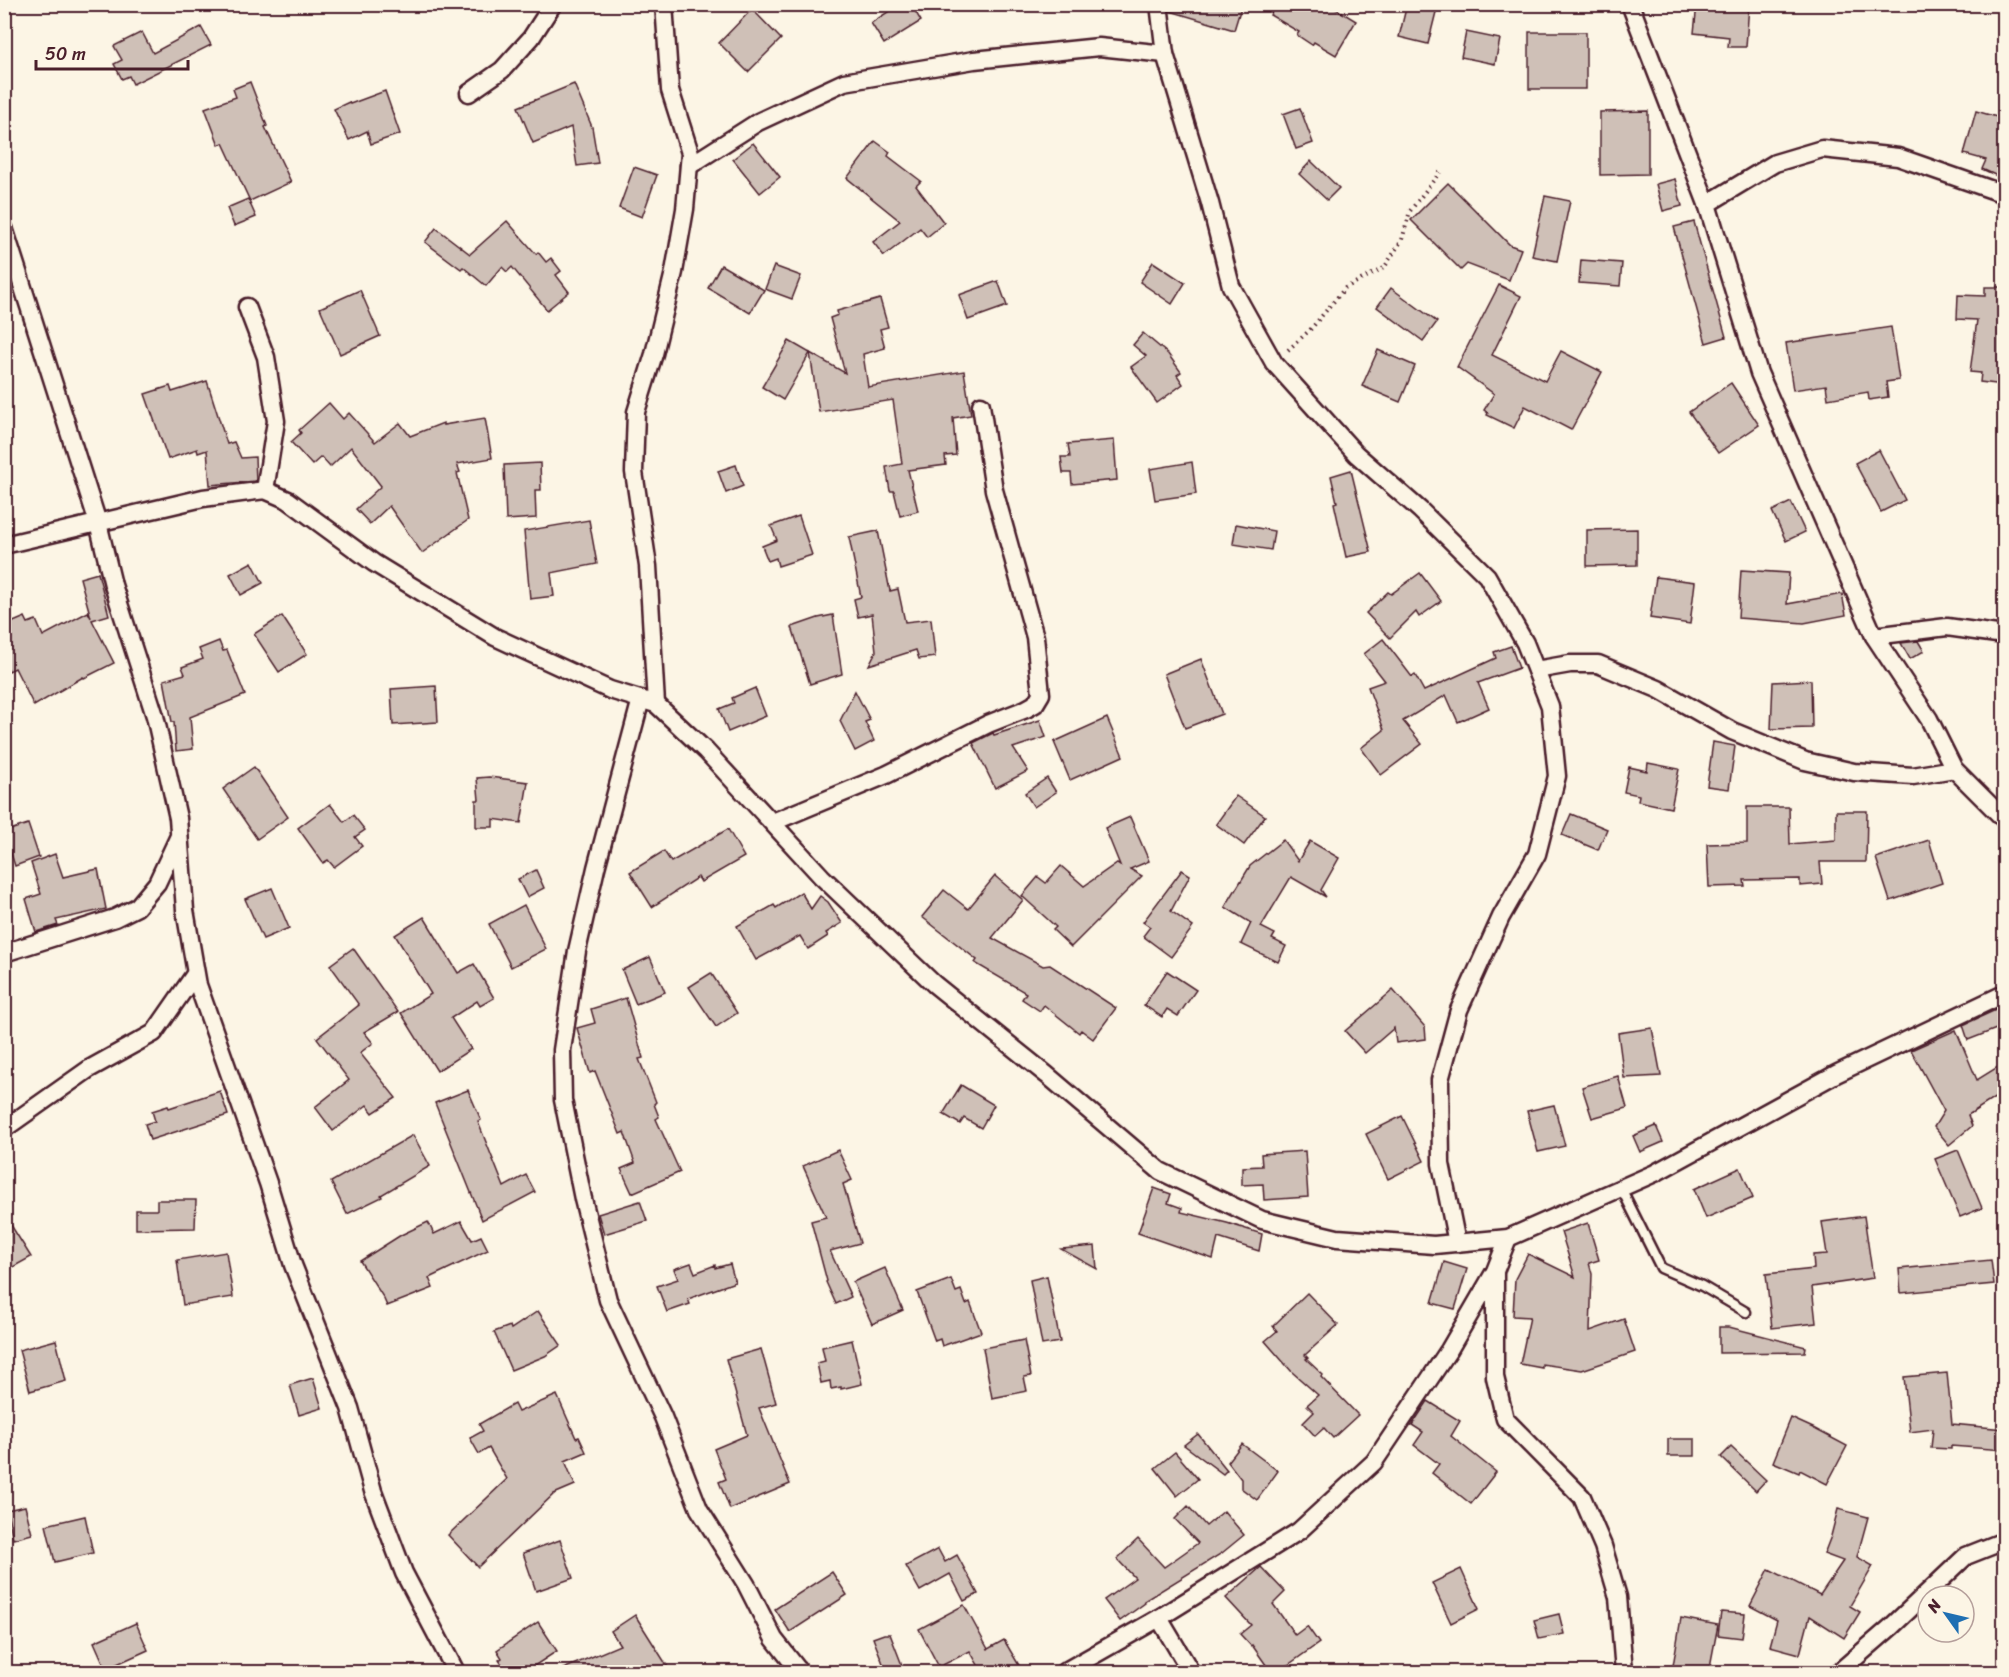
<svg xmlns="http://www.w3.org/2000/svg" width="2009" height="1677" viewBox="0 0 2009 1677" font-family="Sriracha,sans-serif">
<rect width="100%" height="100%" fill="#fcf5e5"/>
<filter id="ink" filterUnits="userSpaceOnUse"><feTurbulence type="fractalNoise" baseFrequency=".0167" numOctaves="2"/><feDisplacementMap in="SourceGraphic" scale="12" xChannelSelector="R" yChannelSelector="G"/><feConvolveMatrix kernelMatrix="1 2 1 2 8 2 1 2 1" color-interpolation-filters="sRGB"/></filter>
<g filter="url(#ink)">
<!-- building -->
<g fill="#cfc0b7" stroke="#4a1f2b" stroke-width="1.5">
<path d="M900 4H911L921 21 884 44 871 23Z"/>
<path d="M1170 4H1242L1234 30 1170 11Z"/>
<path d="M1277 4H1328L1356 21 1336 55 1314 42 1312 45 1297 35 1299 32 1270 15Z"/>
<path d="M1407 4H1438L1428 44 1399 37Z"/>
<path d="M1697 4H1749L1746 47H1728L1729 37 1694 33Z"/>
<path d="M752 9 781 39 748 72 719 43Z"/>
<path d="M201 27 211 45 133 84 129 76 122 79 114 64 122 60 114 46 142 32 153 53Z"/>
<path d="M1466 32 1500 39 1495 64 1461 57Z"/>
<rect x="1529" y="32" width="57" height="57"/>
<path d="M250 82 267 126 265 127 291 182 250 201 223 143 219 145 205 108 236 97 233 89Z"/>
<path d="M574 84 592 127 598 163 577 166 571 127 533 143 518 107Z"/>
<path d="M385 91 400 134 371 144 367 131 349 140 334 109 349 102 350 104Z"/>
<path d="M1300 108 1313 143 1296 149 1283 114Z"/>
<path d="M1648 111V174L1600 175V112Z"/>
<path d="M1976 111 2004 119V179L1982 169 1986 160 1964 154Z"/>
<path d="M875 141 890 152 888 156 921 181 916 186 944 223 927 237 920 228 884 256 873 242 900 221 847 178Z"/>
<path d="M753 143 780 177 760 193 733 159Z"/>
<path d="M1311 161 1339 188 1327 200 1299 174Z"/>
<path d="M634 167 657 175 642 217 619 208Z"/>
<path d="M1675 179 1682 206 1663 211 1656 184Z"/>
<path d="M1448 183 1510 245 1521 249 1509 280 1467 264 1461 270 1411 220Z"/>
<path d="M1545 196 1570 201 1557 261 1532 256Z"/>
<path d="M248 199 256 217 234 226 227 208Z"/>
<path d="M507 221 536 254 538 252 546 262 551 258 561 271 556 275 569 292 547 310 512 267 507 272 502 267 486 286 463 267 461 269 425 242 436 228 470 254Z"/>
<path d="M1694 222 1726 337 1706 343 1674 227Z"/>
<path d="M1581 260 1622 263 1620 286 1579 283Z"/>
<path d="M1153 262 1185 283 1172 304 1140 282Z"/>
<path d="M721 265 764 290 750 313 708 288Z"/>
<path d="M774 266 801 276 792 299 765 289Z"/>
<path d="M998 281 1007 306 968 320 959 295Z"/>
<path d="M1499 285 1521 296 1492 355 1545 381 1561 351 1602 372 1571 430 1525 406 1514 428 1487 415 1488 413 1484 410 1494 394 1457 367Z"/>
<path d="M1985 287H2004V385L1980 382 1981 373 1970 372 1977 320 1957 319 1958 295 1985 296Z"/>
<path d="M1391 288 1437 322 1423 341 1377 307Z"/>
<path d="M360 290 380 336 340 354 320 308Z"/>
<path d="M880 299 888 327 880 329 885 348 863 354 868 387 964 371 971 415 953 418 956 455 945 456 946 465 908 470 918 511 900 516 894 491H890L886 467 902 464 893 400 819 412 810 353 845 373 830 318 838 315 837 311Z"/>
<path d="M1891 327 1899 380 1886 382 1888 397 1869 400 1868 392 1828 399 1826 385 1793 390 1786 343Z"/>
<path d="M1143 333 1168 354 1181 372 1177 375 1183 384 1157 403 1131 367 1146 356 1133 345Z"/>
<path d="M789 341 810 353 783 400 762 387Z"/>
<path d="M1378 350 1415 366 1400 402 1362 386Z"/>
<path d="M207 381 227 444 234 442 241 458 255 457 256 481 210 485 207 450 198 453 197 449 168 459 145 394 170 386 172 392Z"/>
<path d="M1731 383 1759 425 1718 453 1689 412Z"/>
<path d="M329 403 343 419 349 413 375 442 400 423 410 436 443 423V425L485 418 492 458 457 464 460 472 457 473 468 520 422 553 389 506 370 524 356 509 381 486 351 447 330 467 321 457 312 465 291 442 301 433 299 430Z"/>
<path d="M1114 440 1117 480 1072 484 1071 473H1063L1061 457H1070L1068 444Z"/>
<path d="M1879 450 1905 500 1881 512 1855 463Z"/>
<path d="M1192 462 1196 494 1155 500 1150 469Z"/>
<path d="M540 463 541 490H535L536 518 506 520 504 465Z"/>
<path d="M736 465 743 486 726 493 718 471Z"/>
<path d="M1351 470 1371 552 1346 557 1334 503 1337 502 1331 476Z"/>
<path d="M1791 502 1805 532 1786 541 1772 511Z"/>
<path d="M799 516 812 555 778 566 776 558 768 561 762 546 777 540 771 526Z"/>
<path d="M589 520 597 564 551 573 554 596 530 599 524 531Z"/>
<path d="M1236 524 1274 531 1271 550 1233 544Z"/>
<path d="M1637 529V565L1587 566V530Z"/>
<path d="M878 531 890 591 898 589 905 622 931 619 935 657 919 659 916 650 869 665 876 651 872 614 858 617 854 599 861 597 849 537Z"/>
<path d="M252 562 263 583 241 595 230 574Z"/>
<path d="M1741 570 1789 573 1787 604 1842 594 1846 615 1804 623 1738 618Z"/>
<path d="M98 573 109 615 92 620 114 663 84 678 83 677 34 706 15 668 9 671 4 660V626L25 617 28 623 36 620 43 636 88 612 91 618 80 578Z"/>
<path d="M1420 573 1441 601 1419 617 1416 612 1390 638 1366 613 1388 592 1391 594Z"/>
<path d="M1656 577 1695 582 1690 624 1650 618Z"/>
<path d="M833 615 842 674 810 684 792 627 818 618Z"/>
<path d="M282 616 307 654 279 672 254 634Z"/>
<path d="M1383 639 1412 677 1415 675 1424 691 1496 658 1494 652 1511 646 1519 668 1478 683 1489 708 1458 722 1446 695 1403 721 1422 744 1381 775 1361 748 1384 730 1368 687 1385 681 1364 654Z"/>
<path d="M219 641 223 651 227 650 245 695 190 717 193 749 176 751 174 722H172L164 680 185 674 182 667 203 659 199 649Z"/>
<path d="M1918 641 1924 651 1910 659 1901 643Z"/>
<path d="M1201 659 1222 714 1185 728 1164 674Z"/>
<path d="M1811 680 1812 728 1771 729 1773 682Z"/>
<path d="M436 686 438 722 393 725 391 689Z"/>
<path d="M755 688 766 716 728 732 719 709 734 703 732 698Z"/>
<path d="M855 691 870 720 865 722 874 741 855 751 840 721Z"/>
<path d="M1107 718 1123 756 1070 780 1054 742Z"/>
<path d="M1040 720 1046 737 1013 748 1028 771 995 788 973 743 993 733 994 735Z"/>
<path d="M1713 742 1735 746 1729 789 1707 786Z"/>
<path d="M1648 763 1679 769 1671 808 1638 801 1639 795 1624 792 1629 767 1647 771Z"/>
<path d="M254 767 288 817 257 839 223 789Z"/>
<path d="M489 777 528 782 521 823 493 819V827H476V800H479L477 778Z"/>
<path d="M1047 778 1056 792 1034 807 1025 793Z"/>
<path d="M1236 796 1265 816 1244 845 1216 824Z"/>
<path d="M330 804 344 822 353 815 365 830 355 837 362 846 334 867 328 860 323 863 298 828Z"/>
<path d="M1747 807H1789L1790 844 1836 840V811H1867L1866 862H1820L1822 884 1800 886V879L1744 880 1745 886 1709 887 1707 844 1747 843Z"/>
<path d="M1571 814 1607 829 1598 850 1562 835Z"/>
<path d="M1130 817 1149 861 1130 869 1142 876 1071 947 1053 930 1056 927 1022 896 1038 877 1046 883 1061 866 1084 886 1117 863 1120 865 1105 828Z"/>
<path d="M28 824 39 857 15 866 4 832Z"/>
<path d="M728 829 744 857 701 882 698 877 652 907 630 872 664 851 671 862Z"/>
<path d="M1283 840 1298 861 1310 841 1339 858 1321 890 1326 897 1291 877 1261 927 1275 934 1272 939 1286 946 1278 962 1241 944 1251 923 1225 907 1250 866Z"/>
<path d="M1929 840 1942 883 1890 901 1876 858Z"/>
<path d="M55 854 63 877 98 869 106 909 56 920 58 925 36 932 26 899 41 894 31 863Z"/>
<path d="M536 870 544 888 527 897 518 879Z"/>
<path d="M1182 870 1190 875 1171 911 1193 927 1171 957 1143 936 1150 927 1143 922Z"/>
<path d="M995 876 1023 900 992 938 1043 966 1050 965 1116 1008 1093 1039 1081 1030 1079 1033 1044 1005 1040 1011 1022 999 1026 993 975 963 977 960 922 917 944 890 968 909Z"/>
<path d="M272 888 289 928 263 939 245 899Z"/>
<path d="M801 892 811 909 820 896 828 902 842 923 826 933 828 936 808 949 800 936 756 960 737 926 774 905 776 908Z"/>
<path d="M524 905 546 949 511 967 489 924Z"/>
<path d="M424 917 458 973 474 964 494 998 480 1006 477 1001 451 1018 471 1049 437 1071 401 1013 431 994 395 935Z"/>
<path d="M353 948 398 1012 364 1032 373 1043 360 1053 396 1098 373 1113 367 1105 333 1131 315 1107 349 1080 317 1038 359 1005 330 965Z"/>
<path d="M650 957 665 992 636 1004 622 970Z"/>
<path d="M1167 971 1196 990 1178 1016 1167 1009 1162 1017 1144 1005Z"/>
<path d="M711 973 737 1013 716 1027 689 987Z"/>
<path d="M1393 990 1425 1027 1426 1039 1396 1043 1394 1028 1365 1053 1345 1031Z"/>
<path d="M626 998 643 1058 639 1059 656 1102 654 1104 659 1117 656 1119 680 1172 632 1193 621 1169 635 1163 624 1132 620 1134 595 1071 590 1073 577 1028 595 1023 591 1009Z"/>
<path d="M2000 1008 2004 1026 1968 1040 1963 1025Z"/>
<path d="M1652 1028 1661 1076 1624 1078 1618 1033Z"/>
<path d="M1956 1030 1977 1080 2004 1063V1092L1968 1115 1972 1126 1949 1145 1934 1127 1944 1111 1911 1050Z"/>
<path d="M1618 1076 1627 1108 1592 1118 1582 1087Z"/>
<path d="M961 1085 994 1105 981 1128 964 1118 960 1124 943 1114Z"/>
<path d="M468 1090 481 1120 478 1122 504 1187 526 1175 535 1192 482 1220 435 1103Z"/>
<path d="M220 1091 228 1115 150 1140 145 1124 155 1121 152 1111 168 1106 169 1108Z"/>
<path d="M1554 1105 1565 1146 1538 1152 1527 1111Z"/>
<path d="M1402 1116 1424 1161 1388 1179 1366 1134Z"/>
<path d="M1656 1126 1663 1142 1640 1152 1633 1136Z"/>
<path d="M413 1135 430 1166 381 1195 382 1197 347 1214 331 1182Z"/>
<path d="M838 1150 852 1180 843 1184 860 1243 830 1251 851 1297 836 1304 826 1282 827 1281 811 1221 826 1217 803 1166Z"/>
<path d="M1958 1150 1982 1208 1960 1217 1935 1159Z"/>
<path d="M1305 1151 1308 1197 1264 1200 1263 1184 1242 1185V1167L1262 1166 1261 1154Z"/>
<path d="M1740 1168 1753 1198 1706 1218 1694 1189Z"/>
<path d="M1154 1188 1171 1194 1168 1203 1182 1208 1181 1212 1227 1223 1262 1234 1259 1251 1218 1238 1213 1259 1138 1233Z"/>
<path d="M157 1200H196L195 1228 136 1229V1210H157Z"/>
<path d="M640 1201 647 1221 604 1234 598 1214Z"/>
<path d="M4 1214 31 1257 4 1272Z"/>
<path d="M1864 1216 1873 1278 1812 1287 1816 1323 1772 1328 1766 1274 1814 1269 1813 1255 1827 1254 1822 1222Z"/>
<path d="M461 1221 472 1240 481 1236 488 1250 429 1278 433 1288 387 1306 383 1297 360 1261 401 1235 428 1222 434 1234Z"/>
<path d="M1588 1223 1599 1260 1589 1263 1592 1274 1590 1331 1624 1319 1635 1352 1582 1370 1542 1364V1368L1520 1364 1530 1317 1513 1316 1515 1279 1528 1254 1575 1277 1561 1232Z"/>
<path d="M1095 1246 1097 1269 1061 1249Z"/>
<path d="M226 1252 233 1297 183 1305 177 1260Z"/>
<path d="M1991 1260 1994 1284 1901 1293 1899 1269Z"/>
<path d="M1444 1262 1467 1269 1455 1309 1432 1303Z"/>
<path d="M691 1263 695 1273 715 1265V1268L730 1264 735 1282 688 1299 690 1304 667 1312 657 1286 678 1279 674 1269Z"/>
<path d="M885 1268 903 1310 872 1324 853 1282Z"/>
<path d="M1047 1276 1060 1342 1042 1345 1030 1280Z"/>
<path d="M951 1279 956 1292 961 1290 966 1304 970 1302 981 1332 942 1346 940 1339 935 1341 917 1292Z"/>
<path d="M1307 1293 1338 1325 1305 1355 1308 1358 1306 1359 1323 1375 1321 1377 1358 1415 1333 1438 1324 1428 1315 1436 1303 1423 1314 1412 1307 1405 1318 1395 1292 1372 1265 1341 1277 1331 1273 1326Z"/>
<path d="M538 1311 561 1345 545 1356 511 1370 494 1332 510 1326 511 1329Z"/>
<path d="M1719 1327H1729L1806 1347 1805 1352 1719 1353Z"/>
<path d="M56 1340 66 1381 30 1391 19 1350Z"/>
<path d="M852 1340 862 1384 841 1389V1387L831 1389 830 1381 821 1383 817 1363 825 1361 822 1347Z"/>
<path d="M1024 1340 1031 1376 1024 1377 1027 1391 992 1398 983 1348Z"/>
<path d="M761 1349 776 1403 759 1408 790 1484 730 1509 719 1482 726 1479 714 1449 747 1435 726 1359Z"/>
<path d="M1947 1373 1952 1424 2004 1429V1450L1951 1446V1449L1931 1448 1933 1429 1910 1432 1904 1377Z"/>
<path d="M313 1378 322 1408 299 1415 290 1385Z"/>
<path d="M557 1395 576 1438 579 1437 586 1452 565 1461 575 1485 554 1494 478 1567 448 1535 507 1479 489 1448 479 1454 470 1438 483 1431 479 1424 514 1404 518 1412Z"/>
<path d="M1428 1401 1460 1421 1451 1436 1496 1472 1471 1504 1432 1473 1439 1464 1414 1445 1423 1432 1412 1425Z"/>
<path d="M1791 1418 1813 1428 1847 1446 1827 1484 1800 1470 1799 1473 1773 1462Z"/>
<path d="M1198 1434 1227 1470 1223 1474 1184 1445Z"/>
<rect x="1668" y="1439" width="27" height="17"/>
<path d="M1242 1444 1278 1471 1257 1500 1241 1488V1479L1228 1462Z"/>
<path d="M1731 1447 1766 1480 1756 1491 1721 1457Z"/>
<path d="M1175 1452 1198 1479 1177 1496 1155 1468Z"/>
<path d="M25 1506 32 1534 13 1539 7 1510Z"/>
<path d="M1188 1506 1206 1526 1224 1511 1244 1535 1222 1553 1144 1601 1145 1603 1120 1621 1104 1600 1135 1578 1117 1559 1138 1539 1164 1567 1198 1543 1175 1519Z"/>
<path d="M1838 1509 1868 1517 1857 1557 1873 1566 1850 1606 1860 1612 1844 1638 1810 1616 1800 1654 1770 1646 1777 1620 1750 1606 1769 1569 1820 1595 1843 1561 1824 1554 1831 1536Z"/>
<path d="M85 1516 93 1553 55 1562 46 1525Z"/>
<path d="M560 1540 573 1578 536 1591 523 1553Z"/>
<path d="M938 1549 945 1562 957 1555 978 1594 964 1601 950 1574 920 1591 906 1566Z"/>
<path d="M1261 1567 1285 1592 1273 1604 1295 1635 1307 1626 1319 1643 1278 1672H1271L1252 1645 1251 1646 1240 1634 1251 1625 1226 1598Z"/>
<path d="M1461 1569 1479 1609 1451 1623 1432 1583Z"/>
<path d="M832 1572 847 1595 790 1632 775 1609Z"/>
<path d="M964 1605 988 1649 1004 1640 1023 1672H982L970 1651 939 1667 919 1629Z"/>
<path d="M1721 1612 1745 1614 1742 1638 1718 1635Z"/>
<path d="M1559 1614 1564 1634 1539 1639 1534 1620Z"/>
<path d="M635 1615 671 1672H556L620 1645 611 1631Z"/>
<path d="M1681 1618 1718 1625 1709 1672H1672Z"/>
<path d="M538 1622 557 1651 525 1672H507L499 1660 502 1658 497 1650Z"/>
<path d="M136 1623 148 1650 106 1669 94 1642Z"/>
<path d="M884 1634H890L902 1665 886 1671 873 1638Z"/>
</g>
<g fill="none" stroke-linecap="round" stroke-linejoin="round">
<defs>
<path id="lane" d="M1621 1188 1661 1268 1702 1286 1746 1312"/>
<g id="street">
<path d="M1159 4 1165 54 1210 203 1231 286 1274 363 1356 454 1420 510 1487 576 1525 643 1550 706 1557 776 1537 854 1501 917 1459 1010 1440 1080 1441 1164 1457 1243"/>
<path d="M1630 4 1707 204 1759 373 1874 636 1929 719 1954 769 2004 819"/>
<path d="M469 93 502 70 531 38 553 4"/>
<path d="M689 166 758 122 844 82 974 60 1099 47 1165 54"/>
<path d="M1707 204 1775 163 1822 149 1898 157 2004 194"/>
<path d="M4 228 98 523 113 585 155 716 178 818 185 910 198 985 268 1183 293 1265 350 1408 373 1491 404 1573 456 1672"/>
<path d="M247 307 266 357 276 421 265 490"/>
<path d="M4 545 203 498 265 490 288 500 374 563 495 637 610 690 656 704 706 751 822 877 934 984 1047 1075 1160 1171 1262 1220 1337 1238 1434 1245 1508 1238 1655 1173 1836 1074 2004 994"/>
<path d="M1874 636 1947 627 2004 635"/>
<path d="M1536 670 1570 664H1598L1658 689 1732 731 1805 761 1854 772 1913 776 1954 769"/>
<path d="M641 699 596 868 577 951 562 1050 563 1100 583 1199 608 1300 663 1417 699 1509 746 1584 774 1639 800 1672"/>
<path d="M656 704 648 566 634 472 636 412 654 354 674 272 685 209 690 153 670 90 664 4"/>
<path d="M773 822 886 775 988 724 1026 709 1035 704 1041 694 1035 637 994 490 981 405"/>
<path d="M4 953 115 918 137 907 157 883 179 836"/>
<path d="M4 1129 89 1069 154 1033 195 974"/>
<path d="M1495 1272V1377L1505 1419 1582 1497 1603 1546 1618 1597 1624 1672"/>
<path d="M1159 1618 1191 1672"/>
<path d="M1064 1672 1159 1618 1299 1531 1374 1462 1449 1350 1495 1271 1508 1238"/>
<path d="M1839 1672 1891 1627 1966 1556 2004 1541"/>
</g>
</defs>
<!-- lane casing -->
<use href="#lane" stroke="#4a1f2b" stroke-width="13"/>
<!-- street casing -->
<use href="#street" stroke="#4a1f2b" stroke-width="21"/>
<!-- path -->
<path stroke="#4a1f2b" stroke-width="4" stroke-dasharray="1.5 4.5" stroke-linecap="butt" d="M1288 350 1310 330 1345 288 1384 268 1402 240 1410 211 1440 172"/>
<!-- lane -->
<use href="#lane" stroke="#fcf5e5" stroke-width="8"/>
<!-- street -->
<use href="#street" stroke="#fcf5e5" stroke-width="16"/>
</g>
</g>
<!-- margin -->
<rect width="2009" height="1677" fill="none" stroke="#fcf5e5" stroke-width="24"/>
<rect x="12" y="12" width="1985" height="1653" fill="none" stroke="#4a1f2b" stroke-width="2" filter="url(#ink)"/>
<!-- north arrow -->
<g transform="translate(1946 1614) rotate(304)"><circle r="28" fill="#fcf5e5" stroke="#b59f9b" stroke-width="1.5"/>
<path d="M0-4.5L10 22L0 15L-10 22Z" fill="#1f6fb2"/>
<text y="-9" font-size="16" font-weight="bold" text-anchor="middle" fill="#4a1f2b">N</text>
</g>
<!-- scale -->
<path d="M36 60v9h152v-9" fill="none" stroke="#4a1f2b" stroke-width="3"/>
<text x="45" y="60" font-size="18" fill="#4a1f2b" stroke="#fcf5e5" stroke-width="4.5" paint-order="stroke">50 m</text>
</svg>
